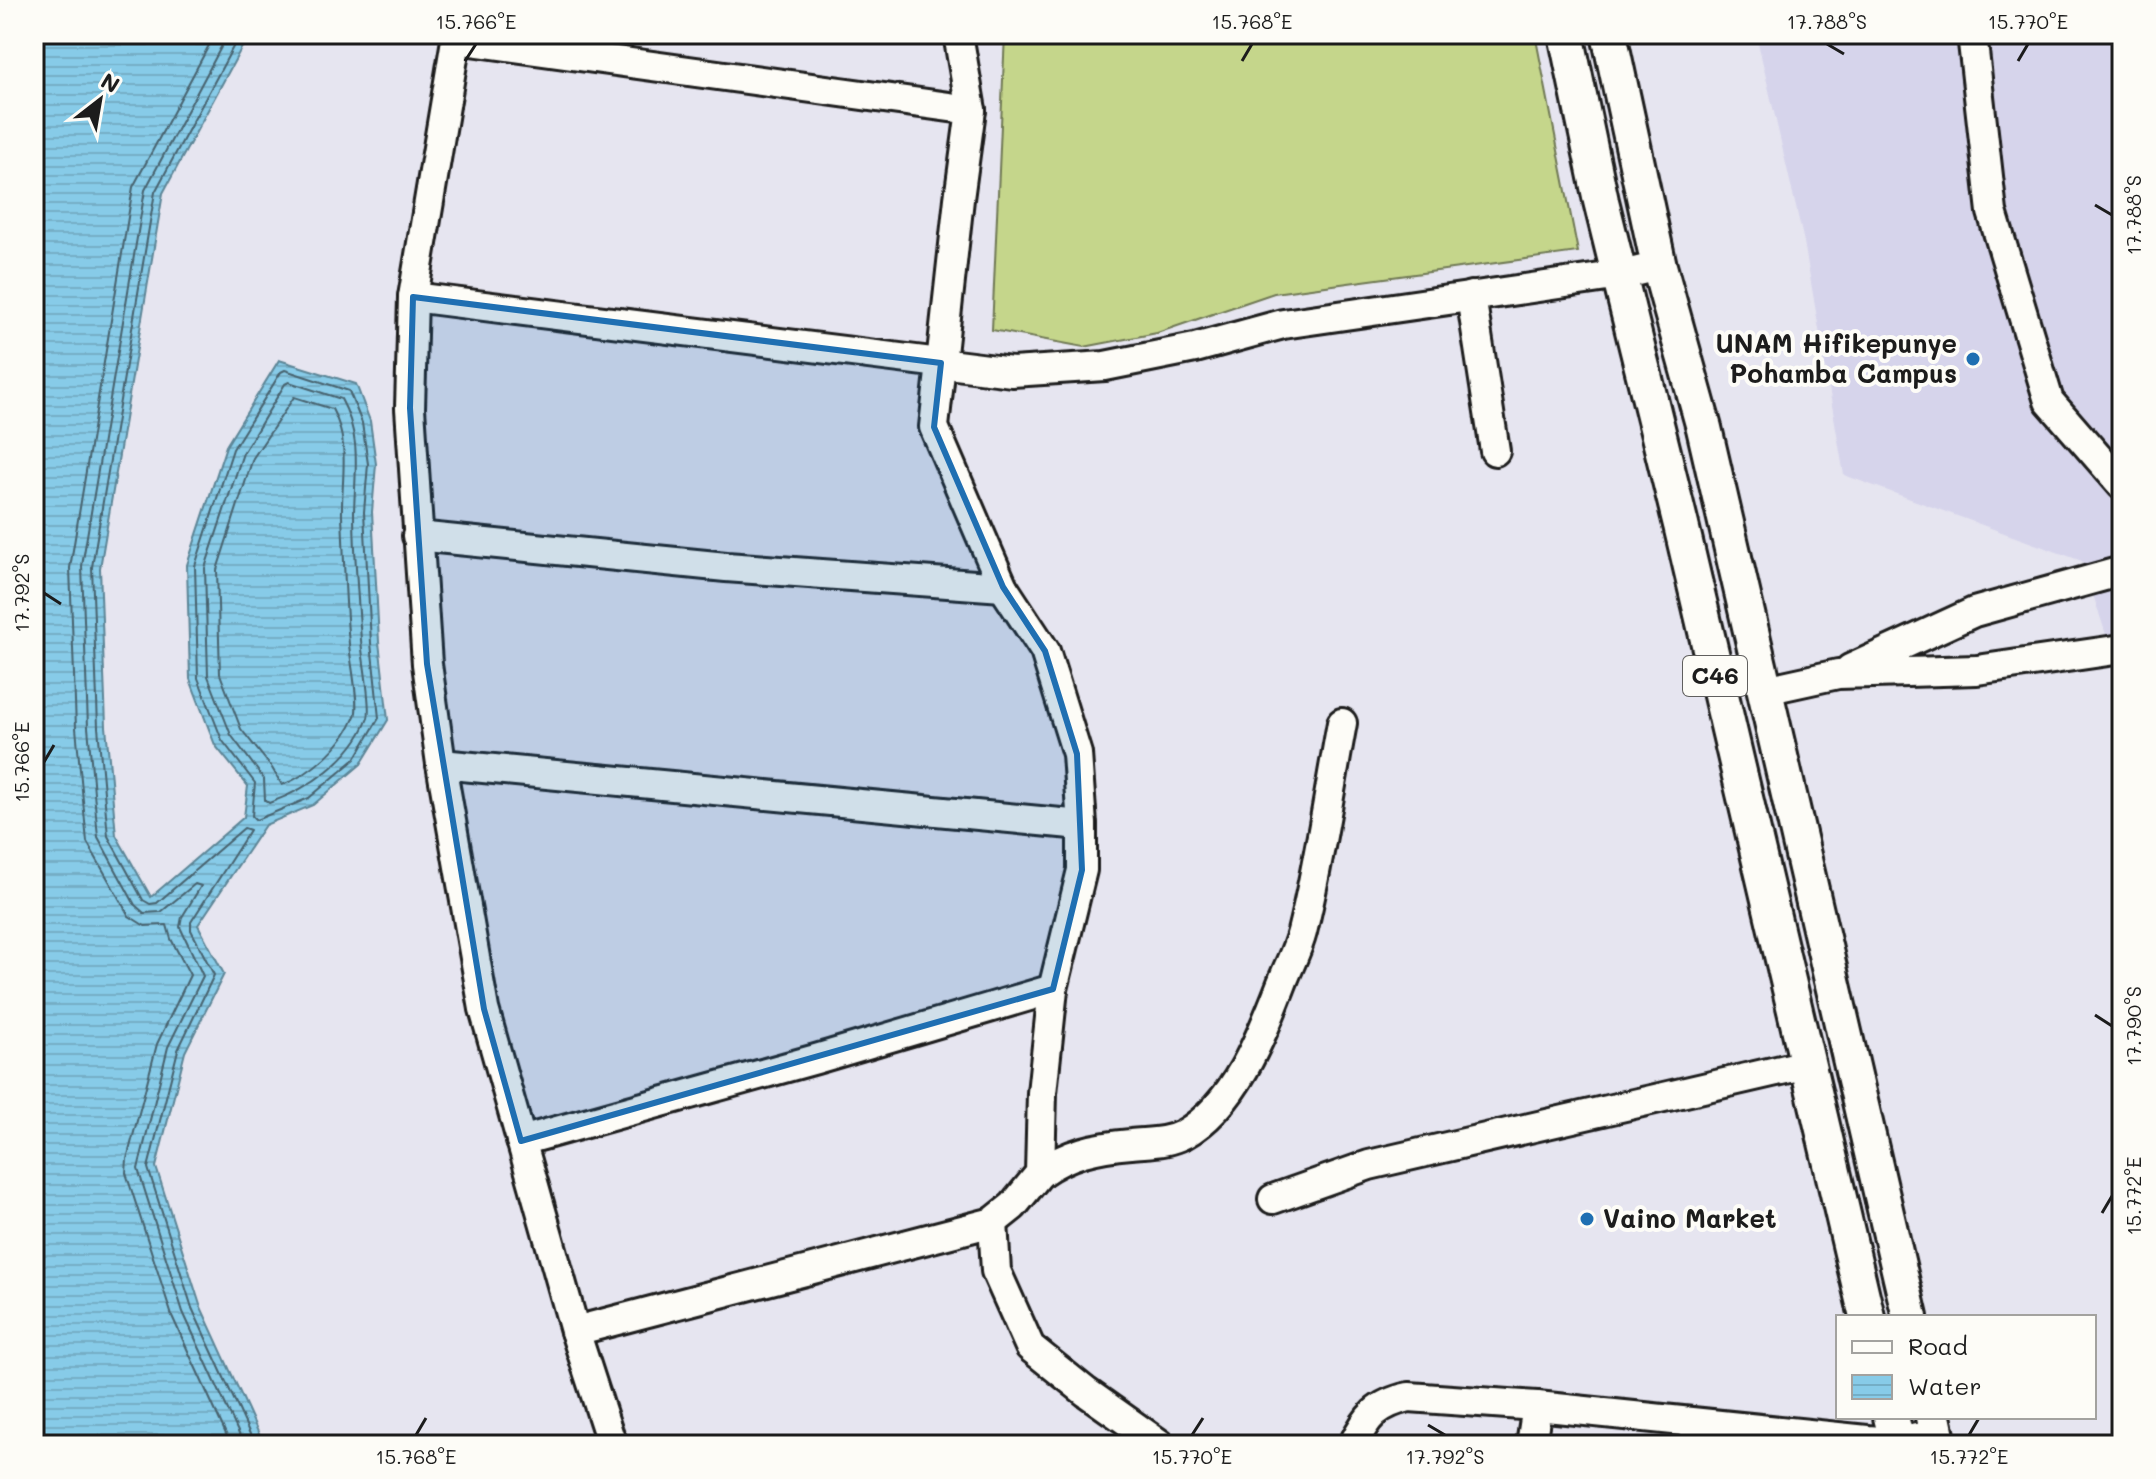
<svg xmlns="http://www.w3.org/2000/svg" width="2156" height="1479" viewBox="0 0 2156 1479" font-family="Mali,sans-serif">
<defs>
<pattern id="water-rules" width="6" height="5" patternUnits="userSpaceOnUse" patternTransform="scale(2)"><rect width="6" height="5" fill="#87cbe8"/><path d="M0 2.5h6" fill="none" stroke="#74aec6"/></pattern>
</defs>
<rect width="100%" height="100%" fill="#e6e5f0"/>
<filter id="ink" filterUnits="userSpaceOnUse"><feTurbulence type="fractalNoise" baseFrequency=".0125" numOctaves="2"/><feDisplacementMap in="SourceGraphic" scale="16" xChannelSelector="R" yChannelSelector="G"/><feConvolveMatrix kernelMatrix="1 2 1 2 8 2 1 2 1" color-interpolation-filters="sRGB"/></filter>
<g filter="url(#ink)">
<!-- built -->
<path fill="#d6d4eb" d="M1756 34H2122V665L2112 666 2111 650 2082 561 1844 475 1804 242Z"/>
<!-- grass -->
<path fill="#c5d68b" stroke="#707954" stroke-width="2" d="M1005 34H1535L1578 252 1274 293 1157 333 1084 347 992 330Z"/>
<!-- water -->
<path fill="url(#water-rules)" stroke="#5c8596" stroke-width="2" d="M34 34H249L163 193 100 568 106 726 116 835 151 897 244 817 248 786 215 745 190 679 187 565 226 446 279 360 356 384 370 421 376 464 372 512 376 583 379 642 388 720 361 764 313 805 265 825 198 925 224 974 185 1052 156 1167 200 1305 264 1445H34Z"/>
<g fill="none" stroke-linecap="round" stroke-linejoin="round">
<!-- shore -->
<g stroke="#47626e" stroke-width="2">
<path d="M215 34 133 187 70 568 76 728 87 842 129 916 145 926 167 925 171 939 190 975 157 1044 127 1159 126 1173 172 1316 231 1445"/>
<path d="M228 34 145 190 82 566 88 727 98 837 135 905 144 913 161 912 195 884 201 886 182 917 180 927 203 976 168 1047 138 1169 183 1312 244 1445"/>
<path d="M240 34 155 192 92 567 98 727 108 836 143 900 150 904 157 903 244 828 250 830 191 922V930L214 975 178 1050 148 1168 192 1308 255 1445"/>
<path d="M285 370 349 391 362 423 368 464 364 512 371 643 379 718 355 759 309 798 256 820 252 816 255 783 222 740 198 678 195 566 233 449 281 372Z"/>
<path d="M289 382 341 399C362 437 355 471 354 512 354 554 358 598 361 640 362 656 372 706 368 718 352 760 308 789 269 803L265 800 264 779 231 735 208 676 205 568 243 453 285 384Z"/>
<path d="M294 397 332 409C351 443 341 479 342 516 344 558 345 601 349 644 350 659 360 705 355 716 344 745 310 775 282 785L272 768 241 729 220 674 217 570 253 458Z"/>
</g>
<defs>
<g id="minor">
<path d="M457 34 413 297 410 408 427 664 441 764 484 1009 575 1331 612 1445"/>
<path d="M1972 34 1992 212 2049 401 2122 485"/>
<path d="M456 39 971 110"/>
<path d="M1471 296 1495 451"/>
<path d="M413 297 1012 372 1105 366 1195 348 1283 324 1621 275 1659 266"/>
<path d="M417 536 726 567 1003 587"/>
<path d="M1850 669 1974 612 2122 571"/>
<path d="M1765 690 1838 674 1977 670 2122 649"/>
<path d="M441 764 1082 825"/>
<path d="M521 1141 816 1059 1053 989"/>
<path d="M1040 1173C1068 1153 1096 1147 1131 1144 1149 1142 1167 1143 1184 1134 1237 1104 1263 1032 1284 978 1290 963 1298 948 1302 932 1319 864 1329 793 1342 723"/>
<path d="M1273 1199 1369 1165 1807 1064"/>
<path d="M993 1222 996 1271 1030 1347 1086 1392 1161 1445"/>
<path d="M575 1331 993 1222 1013 1206 1040 1173 1042 1093 1053 989 1082 870V825L1077 754 1045 651 1003 587 934 427 959 199 971 110 958 34"/>
<path d="M1353 1445C1367 1416 1377 1404 1409 1397L1537 1406 1867 1440 1897 1442 1937 1434"/>
<path d="M1531 1445 1537 1406"/>
</g>
<g id="major">
<path d="M1566 34 1601 201 1681 525 1867 1317"/>
<path d="M1609 34 1659 266 1704 428 1910 1317"/>
<path d="M1891 1417 1898 1445"/>
<path d="M1933 1417 1939 1445"/>
</g>
</defs>
<!-- minor casing -->
<use href="#minor" stroke="#1c1c1c" stroke-width="34"/>
<!-- major casing -->
<use href="#major" stroke="#1c1c1c" stroke-width="40"/>
<!-- minor -->
<use href="#minor" stroke="#fdfcf7" stroke-width="28"/>
<!-- major -->
<use href="#major" stroke="#fdfcf7" stroke-width="34"/>
</g>
</g>
<!-- marked area -->
<path fill="#1f6fb2" fill-opacity="0.2" stroke="#1f6fb2" stroke-width="6" stroke-linejoin="round" d="M413 297 941 363 934 427 1003 587 1045 651 1077 754 1082 870 1053 989 521 1141 484 1009 427 664 410 408Z"/>
<!-- ticks -->
<path fill="none" stroke="#1c1c1c" stroke-width="3" d="M1827 44 1844 54M465 61 476 44M1242 61 1252 44M2018 61 2028 44M2095 205 2112 215M44 593 61 604M44 762 54 745M2095 1015 2112 1026M2102 1213 2112 1196M1428 1425 1445 1435M416 1435 426 1418M1192 1435 1203 1418M1969 1435 1979 1418"/>
<!-- markers -->
<g fill="#1f6fb2" stroke="#fdfcf7" stroke-width="3">
<circle cx="1973" cy="359" r="8"/>
<circle cx="1587" cy="1219" r="8"/>
</g>
<g text-anchor="middle" stroke-width="8" stroke-linejoin="round" paint-order="stroke">
<!-- shield labels -->
<rect fill="#fdfcf7" stroke="#605f5e" stroke-width="2" x="1683" y="656" width="64" height="40" rx="6"/>
<g font-size="24" font-weight="bold" fill="#1c1c1c">
<text x="1715" y="684">C46</text>
</g>
<!-- poi labels -->
<g font-size="26" font-weight="bold" fill="#1c1c1c" stroke="#fdfcf7" text-anchor="end">
<text x="1957" y="353">UNAM Hifikepunye<tspan x="1957" dy="30">Pohamba Campus</tspan></text>
<text x="1603" y="1228" text-anchor="start">Vaino Market</text>
</g>
</g>
<!-- margin -->
<rect width="2156" height="1479" fill="none" stroke="#fdfcf7" stroke-width="88"/>
<!-- legend -->
<rect x="1836" y="1315" width="260" height="104" fill="#fdfcf7" stroke="#a3a29f" stroke-width="2"/>
<rect x="1852" y="1341" width="40" height="12" fill="#fdfcf7" stroke="#a3a29f" stroke-width="2"/>
<text x="1908" y="1355" font-size="24" fill="#1c1c1c">Road</text>
<rect x="1852" y="1375" width="40" height="24" fill="url(#water-rules)" stroke="#a3a29f" stroke-width="2"/>
<text x="1908" y="1395" font-size="24" fill="#1c1c1c">Water</text>
<!-- north arrow -->
<g transform="translate(100 100) rotate(31)" stroke="#fdfcf7" stroke-width="6" paint-order="stroke">
<path d="M0-6L14 30L0 20L-14 30Z" fill="#1c1c1c"/>
<text y="-12" font-size="22" font-weight="bold" text-anchor="middle" fill="#1c1c1c">N</text>
</g>
<rect x="44" y="44" width="2068" height="1391" fill="none" stroke="#1c1c1c" stroke-width="3"/>
<g font-size="20" text-anchor="middle" fill="#1c1c1c">
<text x="476" y="29">15.766°E</text>
<text x="1252" y="29">15.768°E</text>
<text x="1827" y="29">17.788°S</text>
<text x="2028" y="29">15.770°E</text>
<text transform="translate(2134 215) rotate(-90)" y="7">17.788°S</text>
<text transform="translate(22 593) rotate(-90)" y="7">17.792°S</text>
<text transform="translate(22 762) rotate(-90)" y="7">15.766°E</text>
<text transform="translate(2134 1026) rotate(-90)" y="7">17.790°S</text>
<text transform="translate(2134 1196) rotate(-90)" y="7">15.772°E</text>
<text x="416" y="1464">15.768°E</text>
<text x="1192" y="1464">15.770°E</text>
<text x="1445" y="1464">17.792°S</text>
<text x="1969" y="1464">15.772°E</text>
</g>
</svg>
